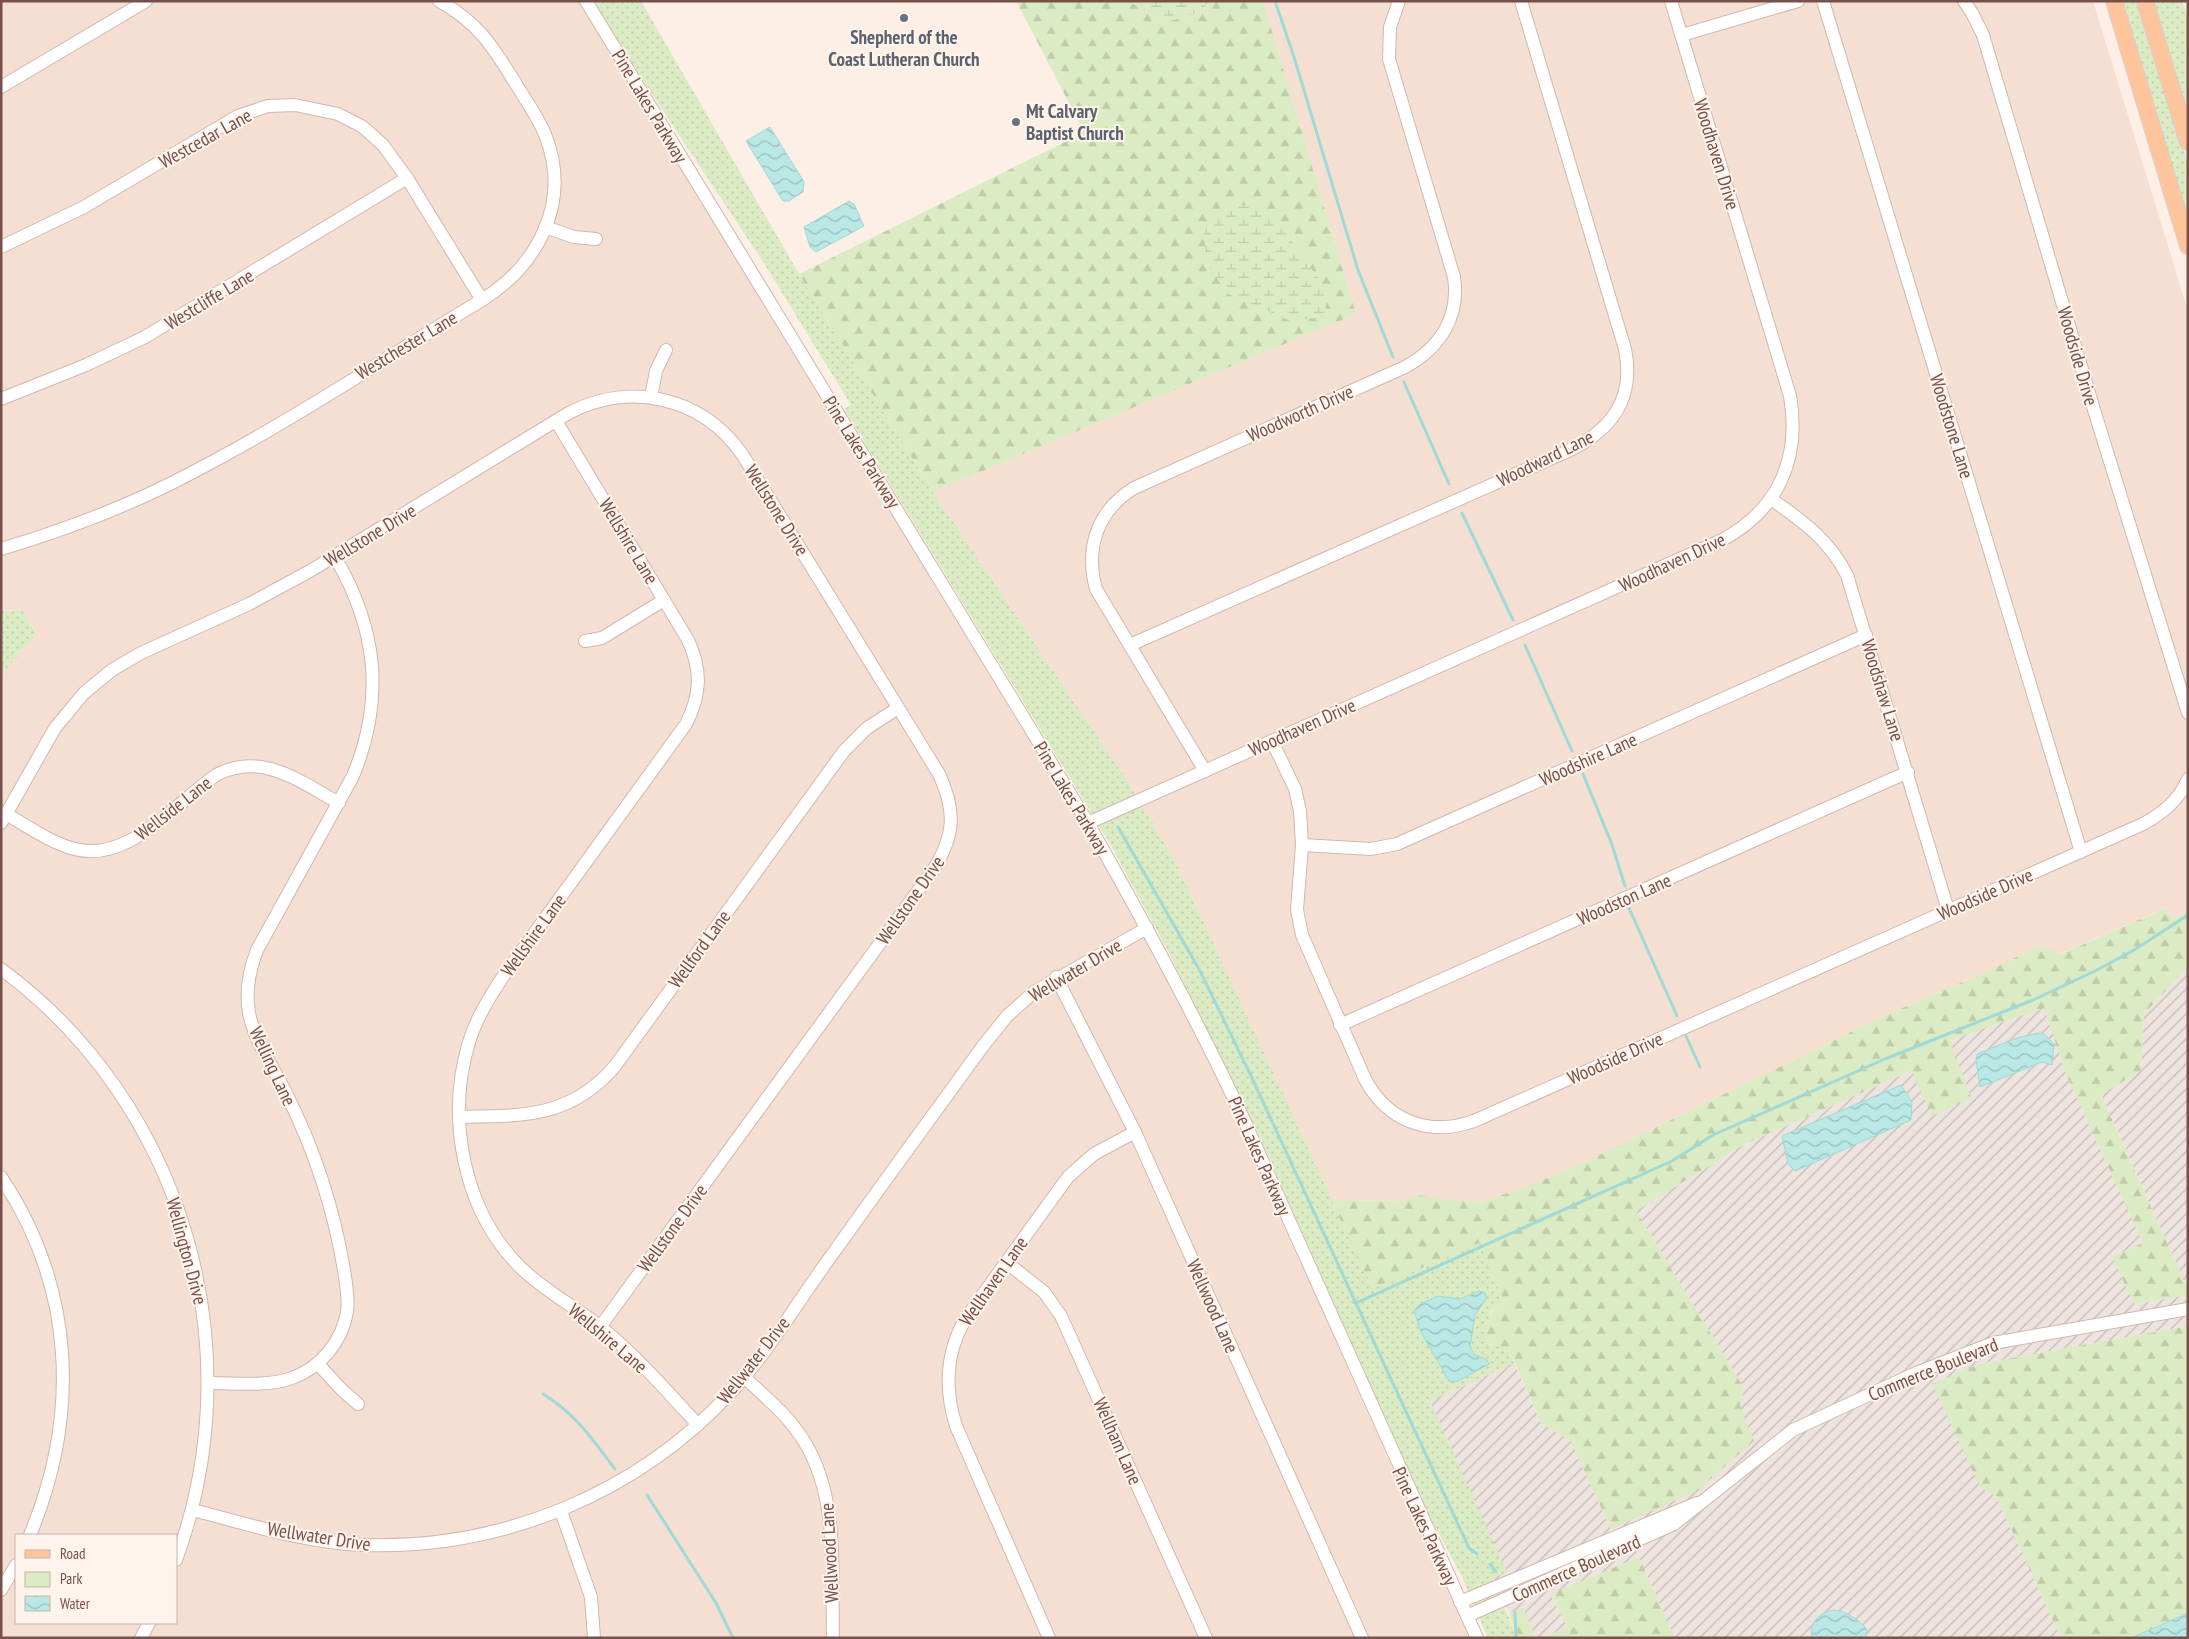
<svg xmlns="http://www.w3.org/2000/svg" width="2189" height="1639" viewBox="0 0 2189 1639" font-family="'PT Sans Narrow',sans-serif">
<defs>
<pattern id="industrial-furrows" width="10" height="10" patternUnits="userSpaceOnUse" patternTransform="scale(1.25)"><rect width="10" height="10" fill="#ede3df"/><path d="M-1 1l2-2M0 10L10 0M9 11l2-2" fill="none" stroke="#c5bab7"/></pattern>
<pattern id="green-dots" width="8" height="8" patternUnits="userSpaceOnUse" patternTransform="scale(1.25)"><rect width="8" height="8" fill="#dbebc3"/><path d="M2 2h.1M6 6h.1" fill="none" stroke="#c0cba9" stroke-width="1.8" stroke-linecap="round"/></pattern>
<pattern id="forest-firs" width="22" height="20" patternUnits="userSpaceOnUse" patternTransform="scale(1.25)"><rect width="22" height="20" fill="#dbebc3"/><path d="M5 1l3.5 6h-7zM16 11l3.5 6h-7z" fill="#c0cba9"/></pattern>
<pattern id="wetland-marsh" width="20" height="14" patternUnits="userSpaceOnUse" patternTransform="scale(1.25)"><rect width="20" height="14" fill="#dbebc3"/><path d="M1 5h8M5 5V1M11 12h8M15 12V8" fill="none" stroke="#c0cba9"/></pattern>
<pattern id="water-waves" width="16" height="10" patternUnits="userSpaceOnUse" patternTransform="scale(1.25)"><rect width="16" height="10" fill="#b9e8e5"/><path d="M0 5q4-4 8 0t8 0" fill="none" stroke="#9bbebc"/></pattern>
</defs>
<rect width="100%" height="100%" fill="#fdefe5"/>
<!-- residential -->
<g fill="#f5dfd3" fill-rule="evenodd">
<path d="M1 1H580L1084 826 1166 974 1239 1122 1412 1512 1471 1638H1V675L37 633 22 610 1 611ZM16 1535H176V1623H16Z"/>
<path d="M1263 1H2093L2188 311V910L2172 920 2165 908 2060 954 2041 945 1981 974 1886 1015 1589 1160 1533 1184 1478 1203 1418 1195 1403 1201 1331 1200 1177 865 1129 783 933 492 1356 314Z"/>
</g>
<!-- industrial -->
<g fill="url(#industrial-furrows)">
<path d="M2188 967V1290L2101 1094 2141 1070 2144 1014Z"/>
<path d="M2044 1007 2065 1072 2143 1243 2135 1304 2188 1295V1326L1979 1364 1980 1487 1996 1496 2061 1638H1675L1639 1557 1551 1595 1567 1627 1542 1638H1536L1523 1608 1509 1614 1493 1578 1506 1572 1430 1401 1514 1363 1541 1423 1570 1440 1611 1529 1740 1406 1744 1388 1636 1211 1745 1144 1911 1071 1971 1098 1949 1040Z"/>
</g>
<!-- green -->
<g fill="url(#green-dots)">
<path d="M594 1H641L799 274 933 492 1129 783 1177 865 1373 1288 1479 1242 1503 1299 1491 1312 1484 1332 1490 1345H1497L1509 1350 1514 1363 1430 1401 1507 1572 1493 1578 1517 1638H1488L1462 1577 1424 1506 1258 1133 1170 955 1108 840 844 409 851 405 765 265 638 73Z"/>
<path d="M2120 1H2139L2145 20 2188 163V224Z"/>
<path d="M2153 1H2182L2188 16V115Z"/>
<path d="M22 610 37 634 1 675V611Z"/>
</g>
<!-- forest -->
<g fill="url(#forest-firs)">
<path d="M1016 1H1129L1163 23 1203 11 1208 1H1263L1356 314 933 492 799 274 1075 137 1081 126Z"/>
<path d="M2166 908 2172 920 2188 910V967L2144 1014 2141 1070 2101 1095 2188 1290V1295L2134 1304 2112 1256 2143 1243 2065 1072 2044 1008 1950 1040 1971 1098 1932 1116 1911 1071 1745 1144 1636 1211 1744 1388 1740 1406 1754 1441 1697 1491 1611 1529 1570 1440 1541 1423 1509 1350 1487 1343C1477 1328 1493 1310 1503 1299L1479 1243 1373 1289 1331 1200 1403 1201 1418 1195 1478 1203 1533 1184 1589 1160 1886 1015 1981 974 2041 945 2061 954Z"/>
<path d="M2188 1326V1613L2131 1638H2061L1996 1496 1980 1487 1932 1384 1979 1364Z"/>
<path d="M1639 1557 1675 1638H1542L1567 1627 1551 1594Z"/>
<path d="M1523 1608 1536 1638H1517L1509 1614Z"/>
</g>
<!-- wetland -->
<g fill="url(#wetland-marsh)">
<path d="M1129 1H1208L1203 11 1163 23Z"/>
<path d="M1226 205H1262L1286 233 1330 295 1322 317 1291 321 1228 294 1207 264 1203 227Z"/>
</g>
<!-- water -->
<g fill="url(#water-waves)" stroke="#9edad7">
<path d="M770 127 804 182 803 192 789 201H783L746 141Z"/>
<path d="M849 201 854 204 864 226 816 252 810 247 804 227Z"/>
<path d="M2038 1033 2044 1034 2054 1044 2052 1065 2042 1062 1980 1087 1976 1059 1977 1054 2017 1038Z"/>
<path d="M1901 1085 1912 1102 1911 1120 1795 1171 1788 1164 1782 1136Z"/>
<path d="M1479 1291 1485 1293 1486 1299 1475 1315 1470 1346 1474 1354 1487 1360 1489 1364 1456 1382 1449 1381 1421 1332 1414 1311 1420 1304 1438 1296 1460 1299Z"/>
<path d="M1834 1610C1846 1611 1860 1620 1867 1630L1866 1638H1812C1808 1623 1820 1612 1834 1610Z"/>
<path d="M2188 1613V1638H2131Z"/>
</g>
<g fill="none" stroke-linecap="round" stroke-linejoin="round">
<!-- stream -->
<g stroke="#9edad7" stroke-width="3">
<path d="M1275 1 1294 57 1358 270 1393 357"/>
<path d="M1404 382 1449 484"/>
<path d="M1462 513 1513 620"/>
<path d="M1525 645 1572 751"/>
<path d="M1583 774 1611 842 1625 886"/>
<path d="M1118 827 1200 971 1252 1078 1469 1548 1477 1554"/>
<path d="M1629 908 1677 1016"/>
<path d="M1686 1036 1700 1067"/>
<path d="M1356 1303 1672 1161 1713 1135 1885 1059 2033 1000 2095 971 2134 950 2188 915"/>
<path d="M543 1394C576 1414 592 1439 615 1469"/>
<path d="M647 1495 716 1603 733 1638"/>
<path d="M1490 1564 1496 1572"/>
<path d="M1515 1613 1516 1638"/>
</g>
<defs>
<g id="minor">
<path d="M586 1 1088 823C1143 920 1197 1019 1244 1120 1323 1292 1398 1466 1477 1638"/>
<path d="M1823 1 2081 852"/>
<path d="M1964 1 1972 13 1983 35 2095 413 2188 713"/>
<path d="M1682 35 1798 1"/>
<path d="M1 87 146 1"/>
<path d="M545 227 574 237 596 239"/>
<path d="M1 247 84 207 238 116 268 106 295 105 338 114 363 127 383 145 407 178 482 300"/>
<path d="M651 397 656 371 666 350"/>
<path d="M1 399 86 365 145 337 407 178"/>
<path d="M556 421 688 640C702 670 701 695 686 724L502 978C489 998 476 1019 469 1042 446 1118 463 1210 520 1267 544 1291 576 1307 602 1328 637 1357 667 1391 698 1425"/>
<path d="M1771 499C1803 521 1829 540 1847 575L1948 910"/>
<path d="M1 549C68 529 134 504 195 471 293 420 387 357 482 300 538 265 571 203 546 137 539 118 526 101 516 84 493 47 478 22 439 1"/>
<path d="M585 641 602 638 664 600"/>
<path d="M1130 645 1568 451C1612 430 1635 399 1625 349L1521 1"/>
<path d="M1272 741 1295 789 1300 811 1302 845 1297 910 1302 935 1365 1079C1387 1121 1429 1137 1474 1121L2143 824C2163 813 2179 800 2188 779"/>
<path d="M1205 771 1096 589C1085 548 1097 511 1134 488L1405 367C1440 348 1460 317 1454 277L1389 59 1390 27 1399 1"/>
<path d="M6 814C27 826 48 841 71 848 126 866 175 804 216 775 261 751 299 781 339 803"/>
<path d="M1 823 55 728 84 693 112 670 141 653 249 604 310 571 567 414C629 381 701 396 742 454L939 774C956 811 955 834 934 869L600 1327"/>
<path d="M1088 823 1720 541C1778 511 1801 459 1790 396L1671 1"/>
<path d="M1302 845 1371 849 1397 844 1866 635"/>
<path d="M1 969C184 1104 254 1348 176 1560"/>
<path d="M1056 977 1135 1132 1362 1638"/>
<path d="M1340 1025 1908 772"/>
<path d="M459 1117C522 1116 571 1118 615 1066L844 751 867 728 898 708"/>
<path d="M1 1177C75 1288 80 1415 30 1535"/>
<path d="M1006 1262 1044 1292 1061 1316 1206 1638"/>
<path d="M318 1364 342 1390 358 1404"/>
<path d="M744 1377C761 1393 781 1409 795 1428 841 1487 831 1568 833 1638"/>
<path d="M209 1383C236 1383 266 1387 292 1378 320 1368 342 1342 347 1312 349 1298 346 1284 344 1270 334 1210 314 1149 287 1095 274 1068 255 1043 249 1013 245 991 249 971 257 950L353 776C385 698 377 629 335 557"/>
<path d="M193 1510C248 1524 305 1543 362 1545 501 1550 637 1494 731 1392 770 1350 800 1298 834 1252 883 1183 933 1115 983 1046L1007 1016 1034 992 1147 928"/>
<path d="M561 1511 591 1597 594 1638"/>
<path d="M1 1590 16 1565"/>
<path d="M1460 1602 1697 1503"/>
<path d="M1467 1616 1674 1524 1793 1430 1916 1373 1993 1343 2188 1309"/>
<path d="M141 1638 149 1623"/>
<path d="M1049 1638 956 1426C944 1388 946 1349 968 1315L1068 1177 1094 1154 1135 1132"/>
</g>
<g id="major">
<path d="M2114 1 2188 246"/>
<path d="M2145 1 2188 142"/>
</g>
</defs>
<!-- minor casing -->
<use href="#minor" stroke="#d1b7ad" stroke-width="14"/>
<!-- major casing -->
<use href="#major" stroke="#d9cecc" stroke-width="18"/>
<!-- minor -->
<use href="#minor" stroke="#fff" stroke-width="12"/>
<!-- major -->
<use href="#major" stroke="#fec59c" stroke-width="16"/>
</g>
<!-- markers -->
<g fill="#6b7280" stroke="#fff4ec" stroke-width="2">
<circle cx="904" cy="18" r="5"/>
<circle cx="1016" cy="122" r="5"/>
</g>
<g text-anchor="middle" stroke-width="4" stroke-linejoin="round" paint-order="stroke">
<!-- worship labels -->
<g font-size="19" font-weight="bold" fill="#5b616d" stroke="#fff4ec">
<text x="904" y="44">Shepherd of the<tspan x="904" dy="22">Coast Lutheran Church</tspan></text>
<text x="1026" y="118" text-anchor="start">Mt Calvary<tspan x="1026" dy="22">Baptist Church</tspan></text>
</g>
<!-- street labels -->
<g font-size="19" fill="#775049" stroke="#fff4ec">
<text transform="translate(650 106) rotate(59)" y="7">Pine Lakes Parkway</text>
<text transform="translate(205 138) rotate(-29)" y="7">Westcedar Lane</text>
<text transform="translate(1717 154) rotate(73)" y="7">Woodhaven Drive</text>
<text transform="translate(209 299) rotate(-31)" y="7">Westcliffe Lane</text>
<text transform="translate(406 345) rotate(-31)" y="7">Westchester Lane</text>
<text transform="translate(2078 356) rotate(74)" y="7">Woodside Drive</text>
<text transform="translate(1300 413) rotate(-24)" y="7">Woodworth Drive</text>
<text transform="translate(1952 426) rotate(73)" y="7">Woodstone Lane</text>
<text transform="translate(862 452) rotate(58)" y="7">Pine Lakes Parkway</text>
<text transform="translate(1545 458) rotate(-26)" y="7">Woodward Lane</text>
<text transform="translate(777 510) rotate(58)" y="7">Wellstone Drive</text>
<text transform="translate(370 535) rotate(-31)" y="7">Wellstone Drive</text>
<text transform="translate(629 541) rotate(59)" y="7">Wellshire Lane</text>
<text transform="translate(1672 562) rotate(-25)" y="7">Woodhaven Drive</text>
<text transform="translate(1883 690) rotate(73)" y="7">Woodshaw Lane</text>
<text transform="translate(1302 727) rotate(-24)" y="7">Woodhaven Drive</text>
<text transform="translate(1588 759) rotate(-24)" y="7">Woodshire Lane</text>
<text transform="translate(1072 798) rotate(59)" y="7">Pine Lakes Parkway</text>
<text transform="translate(173 808) rotate(-38)" y="7">Wellside Lane</text>
<text transform="translate(1985 894) rotate(-24)" y="7">Woodside Drive</text>
<text transform="translate(1624 899) rotate(-24)" y="7">Woodston Lane</text>
<text transform="translate(910 900) rotate(-55)" y="7">Wellstone Drive</text>
<text transform="translate(533 935) rotate(-54)" y="7">Wellshire Lane</text>
<text transform="translate(699 949) rotate(-54)" y="7">Wellford Lane</text>
<text transform="translate(1075 970) rotate(-31)" y="7">Wellwater Drive</text>
<text transform="translate(1615 1058) rotate(-24)" y="7">Woodside Drive</text>
<text transform="translate(273 1066) rotate(65)" y="7">Welling Lane</text>
<text transform="translate(1260 1156) rotate(66)" y="7">Pine Lakes Parkway</text>
<text transform="translate(672 1228) rotate(-54)" y="7">Wellstone Drive</text>
<text transform="translate(187 1251) rotate(75)" y="7">Wellington Drive</text>
<text transform="translate(993 1281) rotate(-55)" y="7">Wellhaven Lane</text>
<text transform="translate(1213 1306) rotate(66)" y="7">Wellwood Lane</text>
<text transform="translate(608 1338) rotate(40)" y="7">Wellshire Lane</text>
<text transform="translate(753 1360) rotate(-52)" y="7">Wellwater Drive</text>
<text transform="translate(1933 1369) rotate(-22)" y="7">Commerce Boulevard</text>
<text transform="translate(1118 1441) rotate(66)" y="7">Wellham Lane</text>
<text transform="translate(1425 1526) rotate(65)" y="7">Pine Lakes Parkway</text>
<text transform="translate(319 1536) rotate(9)" y="7">Wellwater Drive</text>
<text transform="translate(829 1553) rotate(-93)" y="7">Wellwood Lane</text>
<text transform="translate(1576 1568) rotate(-24)" y="7">Commerce Boulevard</text>
</g>
</g>
<!-- border -->
<rect width="2189" height="1639" fill="none" stroke="#775049" stroke-width="5"/>
<!-- legend -->
<rect x="15" y="1534" width="162" height="90" fill="#fff4ec" stroke="#c9b2ab"/>
<rect x="25" y="1550" width="25" height="8" fill="#fec59c" stroke="#c9b2ab"/>
<text x="60" y="1559" font-size="15" fill="#775049">Road</text>
<rect x="25" y="1572" width="25" height="15" fill="#dbebc3" stroke="#c9b2ab"/>
<text x="60" y="1584" font-size="15" fill="#775049">Park</text>
<rect x="25" y="1596" width="25" height="15" fill="url(#water-waves)" stroke="#c9b2ab"/>
<text x="60" y="1609" font-size="15" fill="#775049">Water</text>
</svg>
